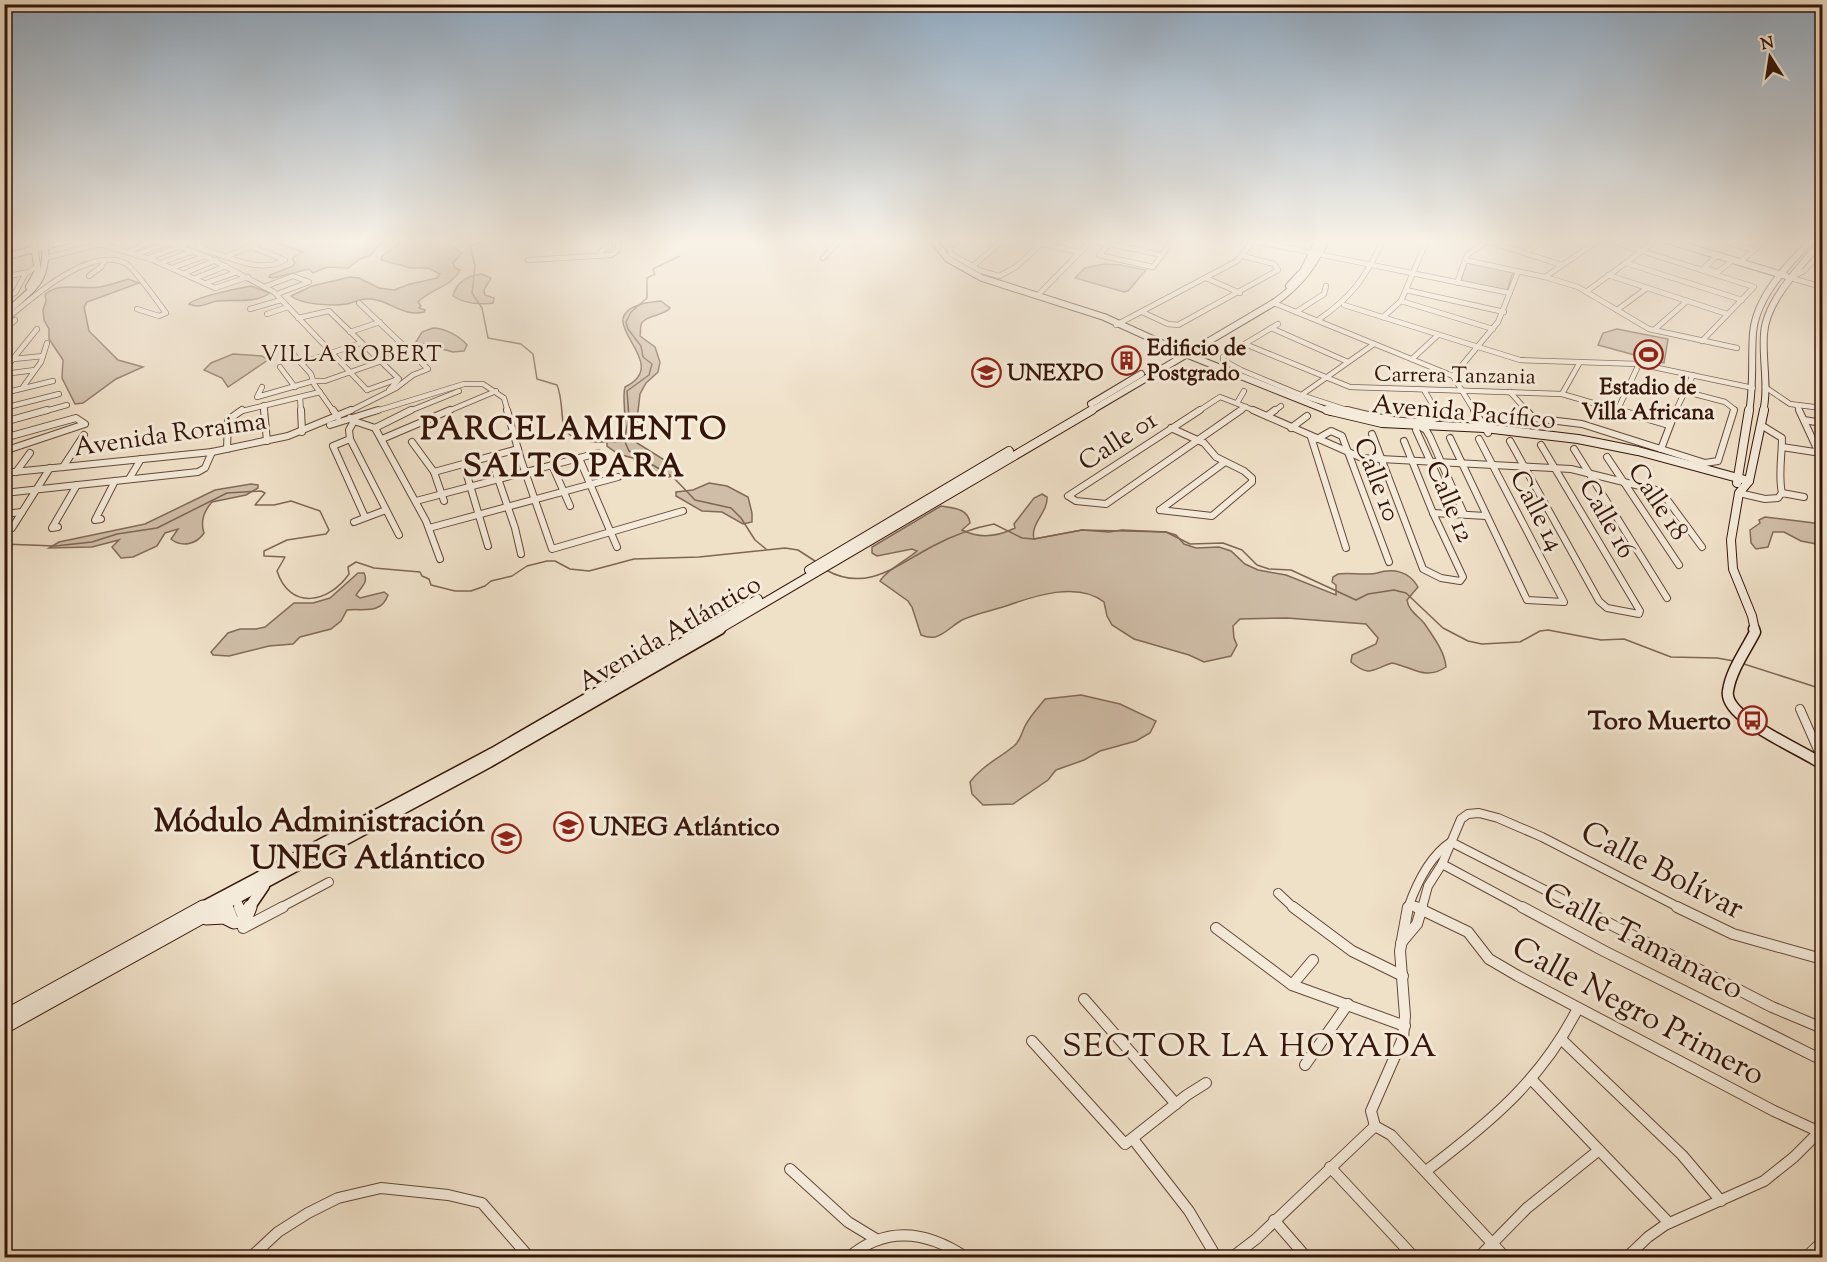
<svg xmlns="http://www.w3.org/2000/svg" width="1827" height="1262" viewBox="0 0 1827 1262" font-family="'Sorts Mill Goudy',serif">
<rect width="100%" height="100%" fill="#efe0c8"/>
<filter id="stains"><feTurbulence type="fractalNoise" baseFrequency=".00333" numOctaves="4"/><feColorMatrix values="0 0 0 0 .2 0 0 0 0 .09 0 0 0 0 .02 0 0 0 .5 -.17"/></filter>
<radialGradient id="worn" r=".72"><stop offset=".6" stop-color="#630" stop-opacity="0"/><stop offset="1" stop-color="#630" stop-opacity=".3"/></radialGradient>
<!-- green -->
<g fill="#cfbda7" stroke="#826958" stroke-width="1.5">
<path d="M277 240H387L376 248 371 255 360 259 348 268 327 267 313 273 309 269 273 278 269 277 270 275 293 266 295 263 292 258 303 252 276 243Z"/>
<path d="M404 240H455L447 243 462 253 453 263 455 268 460 270C451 287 431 289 418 302L421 306 419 308 425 310 424 312C402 318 387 297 365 299 359 299 353 303 347 304 332 306 302 305 291 296L312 286 350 277 359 278 379 288 394 290 410 284 437 278 440 274 428 268H411L381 260 382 256Z"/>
<path d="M1467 262 1513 272 1507 291 1460 283Z"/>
<path d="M1104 264 1120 265 1146 270 1128 291 1124 292 1075 278 1085 268Z"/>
<path d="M482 274 491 278 484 290 485 295 494 298 493 303C479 305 465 304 453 296 456 282 469 275 482 274Z"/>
<path d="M128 279 139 283 87 302 84 307 89 331 118 360 143 367 116 379 83 403 75 404 62 378 63 360 49 339V329L44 320 43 310 46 301 45 295C57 281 82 290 100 287 110 285 119 282 128 279Z"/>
<path d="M251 286 270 293C254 304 235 299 217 301 207 303 200 309 189 304 195 297 240 288 251 286Z"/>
<path d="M661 301 670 308C664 316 644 315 641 325 640 329 641 332 640 336L655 347 660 362 658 372 646 383 640 394 635 437 637 443 671 464 676 470 675 475 669 477H653L640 468 633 458 618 454 607 446V442C610 439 616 438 619 434 630 422 621 401 625 387 676 362 586 320 642 304 648 302 655 302 661 301Z"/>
<path d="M433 328C444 328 460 336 467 345L464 351 453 352 416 342 422 332Z"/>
<path d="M1617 329 1668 339 1664 363 1598 345 1603 333Z"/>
<path d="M233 354 262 356 268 360 228 387 222 378 204 370 211 363Z"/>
<path d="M709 483 727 486 748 497 752 513V522L743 524 722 512 702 511 676 496V492L693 490Z"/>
<path d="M251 484 258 485V488L246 495 212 502C204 511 200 521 204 533 197 544 182 548 171 539L178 529 165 533 157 546 133 557 121 558 112 547 119 540 92 547 49 548 59 542 145 524 215 490Z"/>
<path d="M1042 494 1047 497C1048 513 1030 523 1034 539L1082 530 1166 532 1176 535 1184 544 1196 548 1219 547 1231 551 1245 564 1258 570 1286 575 1336 595V585L1332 582 1333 577 1338 574C1350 572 1366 576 1377 573 1393 568 1409 571 1418 587L1407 600C1408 610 1418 616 1424 623 1433 636 1445 652 1446 667 1425 681 1413 667 1392 663 1373 669 1370 678 1351 662L1352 655 1376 644 1378 638 1366 624 1287 618 1240 619 1233 626 1234 638 1237 645 1231 656 1204 662 1189 655 1134 639 1112 625 1107 616 1104 602C1078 581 1034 596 1006 606 991 611 977 613 962 620 953 625 944 635 935 637 929 638 926 637 921 635L912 607 908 601 880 581C886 570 907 560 917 551L912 549 877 556 872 553V547L941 506C953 508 968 508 970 523L962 530C980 539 997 537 1015 528L1014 524 1034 498Z"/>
<path d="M1765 517 1822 524V545L1801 541 1784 532H1773L1768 547 1756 549 1751 543 1750 530 1760 523 1759 520Z"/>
<path d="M358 573H364C369 583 360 588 356 595L360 598 384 592 388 595C381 615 363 608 347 610L341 621 331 629 300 637 293 644 269 646 229 656 213 655 211 652 228 633 240 629H256L265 627 294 603H313L330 598Z"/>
<path d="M1081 695 1120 704 1156 721 1150 733 1136 741 1100 751 1084 760 1056 770 1048 780 1013 804 983 805 972 794 970 782C982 766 998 759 1014 746 1021 740 1021 734 1025 726 1030 716 1038 708 1045 699Z"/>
</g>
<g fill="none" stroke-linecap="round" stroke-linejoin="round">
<!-- stream -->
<g stroke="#7f6554" stroke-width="1.5">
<path d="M492 240 470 246 475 266 472 293 482 308 488 338 521 344 533 354 537 379 557 385C562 397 561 409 563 422 567 448 603 441 623 442"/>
<path d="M680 256 653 269 655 274 647 278V298L631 312 626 322 628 329 641 346 643 357 652 364 649 375 627 391 629 418 624 440 629 451 673 477 695 500 731 508 741 518 755 540 766 549"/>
<path d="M4 544 55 546 92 542 117 534 157 528 227 493 261 491 265 493 255 505H274L291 501 320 511 329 530 326 534 287 540 264 551V556L285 557 277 571C290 611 329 603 349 574L348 567 356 562 374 568 420 572 422 576 429 579 431 585 455 591H471L485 586 491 581 512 576 527 566 547 561H555L570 569 589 571 634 559 699 557 785 548 798 550 815 561"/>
<path d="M826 570C867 593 897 565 933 546 952 536 972 528 994 524L1022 538 1034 539 1082 530 1109 532 1122 530 1166 532 1190 544 1223 543 1242 550 1257 565 1269 569 1291 570 1356 600 1368 594 1394 590 1406 593 1443 628 1468 641 1482 644 1520 642 1540 631 1548 630 1601 640 1624 639 1671 657 1717 658 1734 661"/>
<path d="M1744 664 1822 689"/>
</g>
<defs>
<g id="street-far3">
<path d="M162 240 209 258 274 292 367 390"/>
<path d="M959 240 949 247 951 254 981 271 999 276 1016 267 1041 244"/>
<path d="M1026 240 1079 252"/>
<path d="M1091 240 1162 255"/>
<path d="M1113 240 1099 255 1153 267 1168 247"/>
<path d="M1249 240 1510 293"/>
<path d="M1484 240 1562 265"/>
<path d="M1608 240 1754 287 1702 341"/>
<path d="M1719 240 1754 250"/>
<path d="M100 244 153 260 215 288 248 277"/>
<path d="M197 247 217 240"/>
<path d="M198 247C224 255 260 275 285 260L249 246"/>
<path d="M129 252 153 240"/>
<path d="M1524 253 1545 240"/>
<path d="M137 254 171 242"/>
<path d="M229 255 265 241"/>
<path d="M1718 255 1704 268 1718 272 1733 260"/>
<path d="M601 256V251L609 247 610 240"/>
<path d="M46 258 115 240"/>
<path d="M149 258 196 240"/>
<path d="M823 258 840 240"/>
<path d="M528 260 611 255 618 250V240"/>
<path d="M1465 260 1545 277 1578 287 1649 329 1737 348"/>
<path d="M1740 262 1766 240"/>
<path d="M160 263 194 251"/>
<path d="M1626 263 1742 300"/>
<path d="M973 266 1003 240"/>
<path d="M172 268 205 256"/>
<path d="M185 273 216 260"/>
<path d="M1608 275 1727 314"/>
<path d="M89 276 101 267 105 260"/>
<path d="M1793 276 1804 271 1822 252"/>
<path d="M4 277 29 272 38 265"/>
<path d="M1545 277 1599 240"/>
<path d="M196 278 226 266"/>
<path d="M1206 278 1240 293"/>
<path d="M1791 278 1822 287"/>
<path d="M206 283 237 272"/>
<path d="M1457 283 1467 255 1489 240"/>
<path d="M264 287 293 276 309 282 277 294"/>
<path d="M1406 290 1504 312"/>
<path d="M1586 292 1657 240"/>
<path d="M1038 295 1092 240"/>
<path d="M4 296 15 293 26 273"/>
<path d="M1401 301 1493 329"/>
<path d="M1274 303 1453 376"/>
<path d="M1344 305 1520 360 1639 364 1753 388"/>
<path d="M250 309 281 300"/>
<path d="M1617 310 1647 288"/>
<path d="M1142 312 1168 324 1178 325 1278 270 1274 264 1243 256"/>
<path d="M1296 312 1324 294 1326 286"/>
<path d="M267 314 288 307"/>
<path d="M1383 317 1401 301 1427 240"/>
<path d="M298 318 329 311 399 379 389 390"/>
<path d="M1318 320C1352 297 1366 277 1383 240"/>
<path d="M4 321C31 299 88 246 125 263 133 266 159 304 166 313L159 316 137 309"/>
<path d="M1278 324 1223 357V360L1241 370 1301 395 1353 412"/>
<path d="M1116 325 1237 261 1254 240"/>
<path d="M1271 328 1348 362"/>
<path d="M4 330 15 320"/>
<path d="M1654 330 1687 301"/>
<path d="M350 332 380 322"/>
<path d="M1245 344 1350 387 1562 394 1624 412"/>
<path d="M290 346 294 355 311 374 314 384 334 412"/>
<path d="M1412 359 1438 335"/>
<path d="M4 360 43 356"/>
<path d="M301 363 361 343"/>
<path d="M280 367 295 387"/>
<path d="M4 370 37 329"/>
<path d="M4 374 35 370"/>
<path d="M23 387 41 362 47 343"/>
<path d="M262 387 257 397 313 381H325L410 351"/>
<path d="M1765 387 1790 404 1822 408"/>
<path d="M367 390 398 379"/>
<path d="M1424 390 1437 412"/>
<path d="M1510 392 1528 412"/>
<path d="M1687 392 1725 402 1734 409 1733 412"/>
<path d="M4 393 53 381"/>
<path d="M6 393 7 412"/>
<path d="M1562 394 1580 362"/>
<path d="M1300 396 1374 344"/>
<path d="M300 397 301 412"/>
<path d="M1237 403 1244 391"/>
<path d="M264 405 265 412"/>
<path d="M1797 405 1800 412"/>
<path d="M1246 407 1257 412"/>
<path d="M4 408 59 394"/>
<path d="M1618 409 1639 364"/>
<path d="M42 412 67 405"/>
<path d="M238 412 320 392"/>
<path d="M348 412 396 388 413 375 428 369 359 303"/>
<path d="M373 412 464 384H483L504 398 508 412"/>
<path d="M407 412 459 391"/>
<path d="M446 412 496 391"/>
<path d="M1197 412 1220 397 1246 407"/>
<path d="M1239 412 1246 407"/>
<path d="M1273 412 1281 406"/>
<path d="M1475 412 1453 376 1498 322 1518 272"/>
<path d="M1675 412 1693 375"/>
</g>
<g id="street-far2">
<path d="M7 410 9 436"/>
<path d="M264 410 267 441"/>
<path d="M301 410 302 432"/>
<path d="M333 410 338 417"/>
<path d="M507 410 521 460 552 549 683 511"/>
<path d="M1200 410 1068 496 1076 501 1106 504 1241 410"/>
<path d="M1253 410 1362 458 1571 469 1656 490 1663 494 1702 547"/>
<path d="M1347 410C1371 416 1416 428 1439 417L1436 410"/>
<path d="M1474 410 1488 433"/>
<path d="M1526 410 1533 418 1582 424 1705 463 1718 461 1734 410"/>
<path d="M1618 410 1669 425"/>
<path d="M1799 410 1819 453"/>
<path d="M1267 416 1275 410"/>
<path d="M350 418 354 421 349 430 350 439 399 535"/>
<path d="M1804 420 1822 423"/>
<path d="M354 421 375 428 411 410"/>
<path d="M4 422 47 410"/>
<path d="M330 425 378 410"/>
<path d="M1417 425 1426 430 1430 437 1464 514"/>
<path d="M1417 425 1416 430 1454 513"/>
<path d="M1761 425 1782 438C1782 456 1778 476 1782 493"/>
<path d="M375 428 426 521 440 559"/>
<path d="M1291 428 1307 416"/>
<path d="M1372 434 1423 569 1441 578 1460 581 1463 577 1433 513 1404 441"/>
<path d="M1311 437 1346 548"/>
<path d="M4 438 76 418 85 424 4 451"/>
<path d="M1450 438 1527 600 1564 602 1479 439"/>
<path d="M350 439 333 446 365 517"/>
<path d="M382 439 450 410"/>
<path d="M1317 439 1331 431 1342 436 1389 562"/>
<path d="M1510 441 1599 601 1607 608 1639 614 1640 611 1541 445"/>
<path d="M412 442 434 472 444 501"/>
<path d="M1782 447 1821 453"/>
<path d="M227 449 228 420 242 410"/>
<path d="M1574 449 1667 598"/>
<path d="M1661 449 1676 410"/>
<path d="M1607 457 1679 565"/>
<path d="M491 458 515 528 521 554"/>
<path d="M579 458 617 547"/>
<path d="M464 465 488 546"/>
<path d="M552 465 570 506"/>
<path d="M63 467 84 435"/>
<path d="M16 472 30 453"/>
<path d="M434 472 518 449"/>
<path d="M4 473 212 452 288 436 351 410"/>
<path d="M129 479 141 459"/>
<path d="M4 493 198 472 205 468 212 452"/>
<path d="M1739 493 1765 499 1778 498 1782 493 1804 497"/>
<path d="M416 501 598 453"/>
<path d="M1160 510 1212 516 1252 482V478L1244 471 1216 457 1204 443 1171 428"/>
<path d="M1160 510 1225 462"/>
<path d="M1433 513 1486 516"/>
<path d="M4 514 22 512"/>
<path d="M101 519 95 520 115 481"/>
<path d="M354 522 386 510"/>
<path d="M58 527 52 528 77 485"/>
<path d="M12 528 50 468"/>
<path d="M429 528 618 477"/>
</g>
<g id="street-far1">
<path d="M1800 709 1822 759"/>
<path d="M1442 864 1524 908"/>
<path d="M1278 893 1294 908"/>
<path d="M235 896 240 908"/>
<path d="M226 901 229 908"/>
<path d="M1410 904 1419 908"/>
<path d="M280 908 329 882"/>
<path d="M1408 908C1416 885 1430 856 1451 842L1580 908"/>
<path d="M1422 908 1428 886 1442 864 1461 819 1468 814 1479 813 1498 818 1542 837 1680 908"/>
</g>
<g id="street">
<path d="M228 907 234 922 243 924V928L283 907"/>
<path d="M239 907 244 919"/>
<path d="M1293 907 1352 951 1403 976"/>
<path d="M1416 907 1468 932 1489 959 1518 976 1774 1111 1822 1133"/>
<path d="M1522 907 1604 951 1822 1060"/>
<path d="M1577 907 1772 1007 1822 1028"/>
<path d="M1677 907 1733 934 1822 959"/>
<path d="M1216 928 1292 985 1405 1026"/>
<path d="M1401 943 1417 924 1422 907"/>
<path d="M1292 985 1313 960"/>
<path d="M1084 999 1176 1104"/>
<path d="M1562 1040 1682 1155 1721 1201"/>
<path d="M1032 1041 1125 1144 1187 1095 1206 1083"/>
<path d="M1305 1065 1348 1004"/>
<path d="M1532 1080 1669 1223"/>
<path d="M1375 1126 1371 1111 1403 1038 1405 1016 1400 951 1408 907"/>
<path d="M1375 1126 1391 1135 1506 1258"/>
<path d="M1133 1139 1189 1211 1217 1258"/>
<path d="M1330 1167 1415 1258"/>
<path d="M790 1169 848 1222 876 1239"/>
<path d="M1426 1171C1489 1123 1542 1080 1578 1008"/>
<path d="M1274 1220 1307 1258"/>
<path d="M250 1258 278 1232 308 1213 338 1198 381 1188 448 1195 482 1203 530 1258"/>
<path d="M848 1258C886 1225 927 1231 967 1258"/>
<path d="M1231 1258 1256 1239 1375 1126"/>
<path d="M1478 1258 1527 1208 1599 1150"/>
<path d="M1626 1258 1648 1237 1665 1225 1764 1181 1794 1157 1819 1132"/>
<path d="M1805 1258 1822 1242"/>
</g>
<g id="secondary-far3">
<path d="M933 240 948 259 982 278 1104 317 1188 355 1331 412"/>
<path d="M1666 240 1786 276"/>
<path d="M4 257 70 240"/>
<path d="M1289 286 1303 271 1319 240"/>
<path d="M29 287 38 271 33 240"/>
<path d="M4 315C33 286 48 286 45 240"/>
<path d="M1091 404 1141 374"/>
<path d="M1089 412 1275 302C1299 285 1313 267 1326 240"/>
<path d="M1749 412C1754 385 1751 360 1753 333 1756 297 1788 264 1812 240"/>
<path d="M1763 412C1769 387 1762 359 1764 334 1766 300 1802 265 1822 241"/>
</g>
<g id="secondary-far2">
<path d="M1327 410 1382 423 1485 428 1578 439 1638 451 1749 481"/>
<path d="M1737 483 1749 410"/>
<path d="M809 570 1009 451"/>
<path d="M704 630 758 599"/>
<path d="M718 630 1092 410"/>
<path d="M1755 630 1752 616 1733 569 1731 540 1739 493 1749 481 1764 410"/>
</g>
<g id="secondary-far1">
<path d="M1754 629 1755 632C1746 650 1731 670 1728 691 1723 718 1801 749 1822 764"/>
<path d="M201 908 493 753 707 629"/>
<path d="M218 908 489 762 720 629"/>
<path d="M249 908 264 886"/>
</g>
<g id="secondary">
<path d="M206 918 224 917 234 922"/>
<path d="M245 920 250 907"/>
<path d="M4 1017 203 907"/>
<path d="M4 1027 220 907"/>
</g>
</defs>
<!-- street-far3 casing -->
<use href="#street-far3" stroke="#644838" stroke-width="6"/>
<!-- street-far2 casing -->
<use href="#street-far2" stroke="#644838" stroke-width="8"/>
<!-- street-far1 casing -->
<use href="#street-far1" stroke="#644838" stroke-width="10"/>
<!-- street casing -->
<use href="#street" stroke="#644838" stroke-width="12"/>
<!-- secondary-far3 casing -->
<use href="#secondary-far3" stroke="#351508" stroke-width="8"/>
<!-- secondary-far2 casing -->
<use href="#secondary-far2" stroke="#351508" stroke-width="10"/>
<!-- secondary-far1 casing -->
<use href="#secondary-far1" stroke="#351508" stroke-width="13"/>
<!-- secondary casing -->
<use href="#secondary" stroke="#351508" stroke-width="15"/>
<!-- street-far3 -->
<use href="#street-far3" stroke="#f5ebdb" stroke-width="4.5"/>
<!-- street-far2 -->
<use href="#street-far2" stroke="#f5ebdb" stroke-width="6"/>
<!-- street-far1 -->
<use href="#street-far1" stroke="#f5ebdb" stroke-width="8"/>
<!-- street -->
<use href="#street" stroke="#f5ebdb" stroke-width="10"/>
<!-- secondary-far3 -->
<use href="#secondary-far3" stroke="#f5ebdb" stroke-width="6"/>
<!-- secondary-far2 -->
<use href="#secondary-far2" stroke="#f5ebdb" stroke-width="8"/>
<!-- secondary-far1 -->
<use href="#secondary-far1" stroke="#f5ebdb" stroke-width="10"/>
<!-- secondary -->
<use href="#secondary" stroke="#f5ebdb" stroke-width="13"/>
</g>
<!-- sky -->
<linearGradient id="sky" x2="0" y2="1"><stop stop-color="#91aac1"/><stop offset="0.58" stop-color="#f8f1e6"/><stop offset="1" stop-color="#f8f1e6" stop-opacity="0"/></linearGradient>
<rect width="1827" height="416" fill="url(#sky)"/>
<!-- icons -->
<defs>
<symbol id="stadium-ring" viewBox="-11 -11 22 22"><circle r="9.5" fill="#f5ebdb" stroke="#8f2418" stroke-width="1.5"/><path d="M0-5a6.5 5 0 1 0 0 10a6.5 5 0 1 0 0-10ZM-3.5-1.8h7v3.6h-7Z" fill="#8f2418"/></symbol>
<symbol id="building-ring" viewBox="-11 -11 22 22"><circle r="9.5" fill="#f5ebdb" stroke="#8f2418" stroke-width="1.5"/><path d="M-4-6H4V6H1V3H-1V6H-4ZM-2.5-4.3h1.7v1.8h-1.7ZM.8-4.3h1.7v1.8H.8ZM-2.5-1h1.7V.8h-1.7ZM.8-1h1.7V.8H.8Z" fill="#8f2418"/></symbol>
<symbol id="university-ring" viewBox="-11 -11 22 22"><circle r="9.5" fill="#f5ebdb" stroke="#8f2418" stroke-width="1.5"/><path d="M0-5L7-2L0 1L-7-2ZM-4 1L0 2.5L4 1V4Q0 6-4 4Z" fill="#8f2418"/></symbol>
<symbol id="bus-ring" viewBox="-11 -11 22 22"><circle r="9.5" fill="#f5ebdb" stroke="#8f2418" stroke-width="1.5"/><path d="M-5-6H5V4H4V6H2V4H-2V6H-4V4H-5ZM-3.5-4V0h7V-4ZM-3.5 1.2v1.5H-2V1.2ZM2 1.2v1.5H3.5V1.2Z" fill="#8f2418"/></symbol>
</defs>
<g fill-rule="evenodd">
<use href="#stadium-ring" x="1632" y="338" width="33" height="33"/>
<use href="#building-ring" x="1110" y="344" width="33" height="33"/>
<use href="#university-ring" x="970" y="356" width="33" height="33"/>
<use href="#bus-ring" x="1736" y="704" width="33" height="33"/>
<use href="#university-ring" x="552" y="810" width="33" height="33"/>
<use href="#university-ring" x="490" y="822" width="33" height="33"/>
</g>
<g text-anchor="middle" stroke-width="6" stroke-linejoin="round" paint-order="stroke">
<!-- far-poi labels -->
<g font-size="22" font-weight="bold" fill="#351508" stroke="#f5ebdb" text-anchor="start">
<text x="1147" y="355">Edificio de<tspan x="1147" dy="25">Postgrado</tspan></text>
<text x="1007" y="380">UNEXPO</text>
<text x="1648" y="394" text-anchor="middle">Estadio de<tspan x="1648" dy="25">Villa Africana</tspan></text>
</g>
<!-- far-neighbourhood labels -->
<g font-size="22" letter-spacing="1.5" fill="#351508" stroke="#f5ebdb">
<text x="352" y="361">VILLA ROBERT</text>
</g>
<!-- far-street labels -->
<g font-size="22" fill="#351508" stroke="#f5ebdb">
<text transform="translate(1455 374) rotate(1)" y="8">Carrera Tanzania</text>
</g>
<!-- street labels -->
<g font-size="26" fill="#351508" stroke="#f5ebdb">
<text transform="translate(1464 411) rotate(5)" y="9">Avenida Pacífico</text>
<text transform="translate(170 433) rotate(-8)" y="9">Avenida Roraima</text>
<text transform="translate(1117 440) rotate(-33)" y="9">Calle 01</text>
<text transform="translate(1378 479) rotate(69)" y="9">Calle 10</text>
<text transform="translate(1451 501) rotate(67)" y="9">Calle 12</text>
<text transform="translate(1659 501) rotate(56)" y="9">Calle 18</text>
<text transform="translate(1538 510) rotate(62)" y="9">Calle 14</text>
<text transform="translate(1608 518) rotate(60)" y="9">Calle 16</text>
<text transform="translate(669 632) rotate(-30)" y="9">Avenida Atlántico</text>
</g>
<!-- poi labels -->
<g font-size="26" font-weight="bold" fill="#351508" stroke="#f5ebdb" text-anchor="end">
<text x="1731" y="729">Toro Muerto</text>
<text x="589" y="835" text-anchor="start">UNEG Atlántico</text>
</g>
<!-- district labels -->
<g font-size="32" font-weight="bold" letter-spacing="1.5" fill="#351508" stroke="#f5ebdb">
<text x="574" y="439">PARCELAMIENTO<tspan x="574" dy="37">SALTO PARA</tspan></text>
</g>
<!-- near-poi labels -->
<g font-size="32" font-weight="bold" fill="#351508" stroke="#f5ebdb" text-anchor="end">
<text x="485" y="831">Módulo Administración<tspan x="485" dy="37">UNEG Atlántico</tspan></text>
</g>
<!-- near-street labels -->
<g font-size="32" fill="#351508" stroke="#f5ebdb">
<text transform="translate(1663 869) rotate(27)" y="11">Calle Bolívar</text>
<text transform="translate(1644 940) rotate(27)" y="11">Calle Tamanaco</text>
<text transform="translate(1639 1010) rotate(28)" y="11">Calle Negro Primero</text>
</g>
<!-- near-neighbourhood labels -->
<g font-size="33" letter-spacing="1.5" fill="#351508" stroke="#f5ebdb">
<text x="1250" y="1056">SECTOR LA HOYADA</text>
</g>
</g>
<!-- margin -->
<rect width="1827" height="1262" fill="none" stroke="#efe0c8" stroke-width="24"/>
<rect x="6" y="6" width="1815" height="1250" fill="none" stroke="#351508" stroke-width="3"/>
<rect x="12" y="12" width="1803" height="1238" fill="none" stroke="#351508" stroke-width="1.5"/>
<!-- north arrow -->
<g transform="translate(1770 57) rotate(348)" stroke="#f5ebdb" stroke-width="4.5" paint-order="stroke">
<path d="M0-4.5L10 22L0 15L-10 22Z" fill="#351508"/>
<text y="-9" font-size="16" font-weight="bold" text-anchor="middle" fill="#351508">N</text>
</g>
<rect width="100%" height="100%" filter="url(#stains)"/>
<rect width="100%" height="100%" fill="url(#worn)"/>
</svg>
